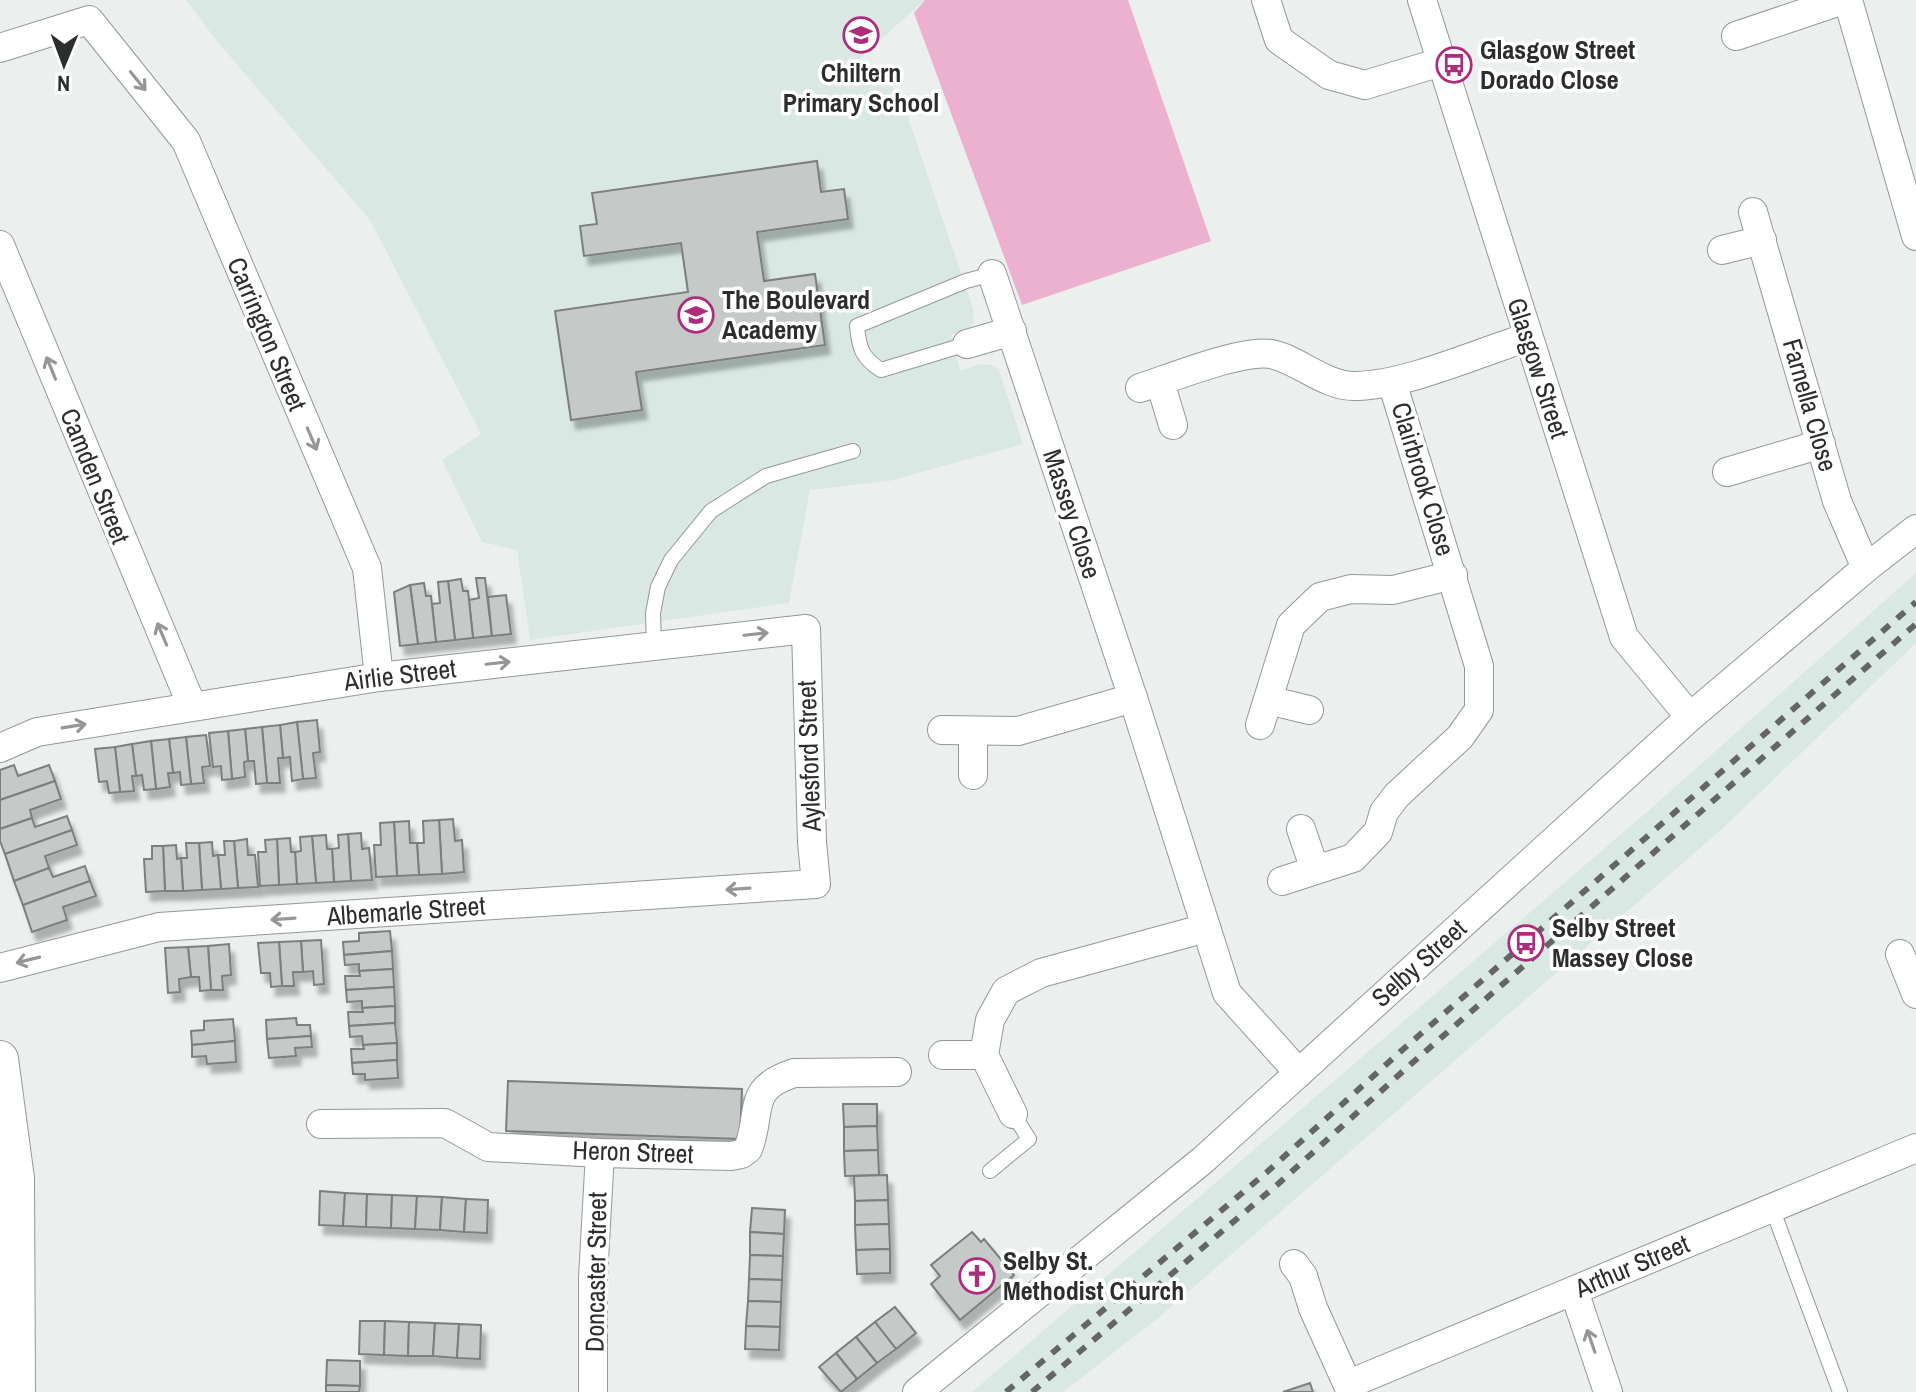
<svg xmlns="http://www.w3.org/2000/svg" width="1916" height="1392" viewBox="0 0 1916 1392" font-family="'Archivo Narrow',sans-serif">
<defs>
<filter id="shadow"><feDropShadow dx="5" dy="9" stdDeviation="2" flood-color="#0004"/></filter>
</defs>
<rect width="100%" height="100%" fill="#ebf0ee"/>
<!-- built -->
<g fill="#dae8e3">
<path d="M186 0H925L860 58 900 94 973 308 974 322 967 330 952 334 960 371 980 364 991 365 999 370 1023 444 889 481 810 490 789 603 530 640 517 550 482 542 442 460 481 434 370 220 216 40Z"/>
<path d="M1916 573V643L1721 830 1158 1318 1063 1392H972L1648 811Z"/>
</g>
<!-- green -->
<path fill="#ebb1ce" d="M925 0H1128L1211 241 1022 305 914 13Z"/>
<!-- building -->
<g fill="#c5c9c8" stroke="#7b7f7e" stroke-width="2" filter="url(#shadow)">
<path d="M817 161 821 192 844 189 848 219 757 232 764 281 815 274 825 345 636 372 642 410 571 420 555 311 688 292 681 243 584 256 580 226 597 224 592 193Z"/>
<path d="M476 578H485L492 636 473 638 469 600 479 598Z"/>
<path d="M461 579 463 591H468L473 638 455 640 448 581Z"/>
<path d="M448 581 455 640 436 642 432 604 440 603 438 582Z"/>
<path d="M424 583 426 596H431L436 642 418 644 410 585Z"/>
<path d="M410 585 418 644 400 646 394 592Z"/>
<path d="M506 595 511 634 492 636 488 597Z"/>
<path d="M317 720 320 752 313 753 316 778 303 779 297 722Z"/>
<path d="M297 722 303 779 292 781 290 757 283 758 280 725Z"/>
<path d="M280 725 283 758H278L280 783H267L262 727Z"/>
<path d="M262 727 267 783 256 784 254 761H248L245 729Z"/>
<path d="M245 729 248 761 244 762 245 777 232 779 228 731Z"/>
<path d="M228 731 232 779 222 780 221 766 213 767 209 733Z"/>
<path d="M206 735 210 766 202 767 204 783 191 784 186 737Z"/>
<path d="M186 737 191 784 181 785 180 772 173 773 169 739Z"/>
<path d="M169 739 173 773H168L170 787 156 789 151 741Z"/>
<path d="M151 741 156 789 144 790 142 775 136 776 132 744Z"/>
<path d="M132 744 136 776H132L134 791 120 792 115 747Z"/>
<path d="M115 747 120 792 109 793 107 781 99 782 95 749Z"/>
<path d="M14 765 18 776 49 765 55 781 0 800V770Z"/>
<path d="M55 781 61 799 30 810 32 818 0 829V800Z"/>
<path d="M67 816 72 830 5 854 0 841V829L32 818 35 827Z"/>
<path d="M453 819 455 841 462 840 464 872 442 874 439 820Z"/>
<path d="M439 820 442 874 419 875 417 843H424L423 821Z"/>
<path d="M409 821 410 843H417L419 875 397 876 394 822Z"/>
<path d="M394 822 397 876 376 877 374 845H381L380 823Z"/>
<path d="M72 830 77 845 45 856 49 868 14 881 5 854Z"/>
<path d="M361 833 362 849 369 848 372 880 351 881 348 834Z"/>
<path d="M348 834 351 881 334 882 332 849 339 848 338 835Z"/>
<path d="M326 835 327 849H332L334 882 316 883 312 836Z"/>
<path d="M312 836 316 883 297 884 295 852 301 851 300 837Z"/>
<path d="M290 838 291 852H295L297 884 279 885 277 839Z"/>
<path d="M247 839 248 855H255L258 887 238 888 234 841Z"/>
<path d="M277 839 279 885 260 886 258 852H266L265 840Z"/>
<path d="M224 841H234L238 888 221 889 218 855H225Z"/>
<path d="M212 842 213 856 218 855 221 889 202 890 199 843Z"/>
<path d="M186 843H199L202 890 183 891 181 858H187Z"/>
<path d="M176 845 177 859 181 858 183 891H165L163 846Z"/>
<path d="M152 846H163L165 891 146 892 144 859H152Z"/>
<path d="M85 866 90 881 23 905 14 881 49 868 53 877Z"/>
<path d="M90 881 96 896 63 907 67 920 32 932 23 905Z"/>
<path d="M390 931 392 951 344 955 343 942 359 941V933Z"/>
<path d="M321 940 324 984 314 985 313 971 303 972 301 941Z"/>
<path d="M301 941 303 972H293L294 986H282L279 942Z"/>
<path d="M279 942 282 986 271 987 270 973H261L258 943Z"/>
<path d="M229 944 231 975 222 976 223 990H211L208 946Z"/>
<path d="M208 946 211 990 200 991 199 977H191L188 947Z"/>
<path d="M188 947 191 977 179 979 180 992 168 993 165 948Z"/>
<path d="M392 951 393 969 359 971V964L345 965 344 955Z"/>
<path d="M393 969 394 987 346 990 345 976H360L359 971Z"/>
<path d="M394 987 395 1006 362 1008V1001L347 1002 346 990Z"/>
<path d="M395 1006V1023L349 1026 348 1012H363L362 1008Z"/>
<path d="M296 1018 297 1025H310L311 1036 267 1039 266 1020Z"/>
<path d="M233 1019 235 1041 192 1045 191 1031 204 1030V1021Z"/>
<path d="M395 1023 397 1043 363 1045 362 1036 350 1037 349 1026Z"/>
<path d="M311 1036 312 1047 295 1048 296 1056 269 1058 267 1039Z"/>
<path d="M235 1041 236 1062 207 1064 206 1056 192 1057V1045Z"/>
<path d="M397 1043V1060L352 1063 351 1049H364L363 1045Z"/>
<path d="M397 1060 398 1078 365 1080V1074H353L352 1063Z"/>
<path d="M508 1081 742 1089 740 1139 506 1131Z"/>
<path d="M843 1104H877V1126L844 1127Z"/>
<path d="M877 1126 878 1150 844 1151V1127Z"/>
<path d="M878 1150 879 1175 845 1176 844 1151Z"/>
<path d="M887 1175 888 1200 855 1201 854 1176Z"/>
<path d="M320 1191 345 1193 343 1226 319 1225Z"/>
<path d="M345 1193 367 1194 366 1227 343 1226Z"/>
<path d="M367 1194 392 1195 391 1228 366 1227Z"/>
<path d="M392 1195 417 1196 415 1229 391 1228Z"/>
<path d="M417 1196 442 1197 440 1230 415 1229Z"/>
<path d="M442 1197 466 1199 464 1232 440 1230Z"/>
<path d="M466 1199 488 1200 487 1233 464 1232Z"/>
<path d="M888 1200 889 1224 855 1225V1201Z"/>
<path d="M752 1208 785 1210 784 1234 750 1232Z"/>
<path d="M889 1224 890 1249 856 1250 855 1225Z"/>
<path d="M750 1232 784 1234 783 1256 750 1255Z"/>
<path d="M972 1232 981 1242 984 1239 1014 1275 960 1320 931 1284 940 1276 931 1265Z"/>
<path d="M890 1249V1273L857 1274 856 1250Z"/>
<path d="M750 1255 783 1256 782 1280 749 1279Z"/>
<path d="M749 1279 782 1280 781 1302 748 1301Z"/>
<path d="M748 1301 781 1302 780 1327 746 1326Z"/>
<path d="M895 1307 916 1333 896 1349 875 1322Z"/>
<path d="M360 1321H385L384 1355 359 1354Z"/>
<path d="M385 1321 409 1322 408 1356 384 1355Z"/>
<path d="M409 1322 435 1323 433 1356H408Z"/>
<path d="M875 1322 896 1349 877 1363 856 1337Z"/>
<path d="M435 1323 459 1324 457 1358 433 1356Z"/>
<path d="M459 1324 481 1325 480 1359 457 1358Z"/>
<path d="M746 1326 780 1327 779 1350 745 1349Z"/>
<path d="M856 1337 877 1363 857 1379 836 1353Z"/>
<path d="M836 1353 857 1379 841 1392 819 1367Z"/>
<path d="M327 1360 360 1361V1386L326 1385Z"/>
<path d="M1310 1383 1313 1392H1283Z"/>
<path d="M326 1385 360 1386 359 1392H326Z"/>
</g>
<g fill="none" stroke-linecap="round" stroke-linejoin="round">
<defs>
<g id="service">
<path d="M967 344 881 370C862 358 859 348 857 326L966 281 992 274"/>
<path d="M654 646 653 613 658 587 671 560 711 511 766 476 853 451"/>
<path d="M990 1171 1029 1139 1013 1114"/>
<path d="M1772 1208 1840 1392"/>
</g>
<g id="minor">
<path d="M1266 0 1279 40 1329 75 1365 85 1441 62"/>
<path d="M1422 0 1624 637 1690 717"/>
<path d="M1848 0 1916 236"/>
<path d="M1736 36 1843 0"/>
<path d="M0 48 89 20 186 141 367 568 379 677"/>
<path d="M1753 212 1837 501 1866 568"/>
<path d="M0 245 192 706"/>
<path d="M1722 250 1762 240"/>
<path d="M992 274 1133 698 1227 993 1299 1073"/>
<path d="M967 344 1012 331"/>
<path d="M1160 382 1173 425"/>
<path d="M1140 388C1171 378 1242 349 1271 354 1300 360 1325 387 1356 386 1407 385 1478 353 1528 337"/>
<path d="M1727 472 1821 444"/>
<path d="M1268 700 1309 710"/>
<path d="M1260 725 1291 625 1320 597 1351 589 1393 590 1453 575"/>
<path d="M942 730 1018 731 1133 698"/>
<path d="M973 731V775"/>
<path d="M0 748 37 732 379 677 806 629 812 842 816 884 159 927 0 968"/>
<path d="M1301 829 1315 870"/>
<path d="M1282 881 1353 858 1378 832 1384 812 1397 795 1460 737 1479 710V666L1392 382"/>
<path d="M1900 954 1916 994"/>
<path d="M943 1055H984"/>
<path d="M1013 1114 984 1055 990 1020 1006 991 1041 973 1206 928"/>
<path d="M321 1124 445 1123 488 1147 600 1153 731 1156 741 1154 748 1149C763 1111 745 1089 794 1073L897 1072"/>
<path d="M1294 1264 1303 1276 1313 1308 1351 1392"/>
<path d="M1574 1291 1608 1392"/>
<path d="M1349 1384 1916 1148"/>
<path d="M593 1392V1278L600 1153"/>
<path d="M917 1392 1203 1160 1690 717 1866 568 1916 529"/>
</g>
<path id="tertiary" d="M0 1059 16 1179 17 1392"/>
</defs>
<!-- service casing -->
<use href="#service" stroke="#939896" stroke-width="16"/>
<!-- minor casing -->
<use href="#minor" stroke="#939896" stroke-width="30"/>
<!-- tertiary casing -->
<use href="#tertiary" stroke="#939896" stroke-width="38"/>
<!-- service -->
<use href="#service" stroke="#fff" stroke-width="14"/>
<!-- minor -->
<use href="#minor" stroke="#fff" stroke-width="28"/>
<!-- tertiary -->
<use href="#tertiary" stroke="#fff" stroke-width="36"/>
<!-- rail -->
<g stroke="#636664" stroke-width="6" stroke-dasharray="10 10" stroke-linecap="butt">
<path d="M1006 1392 1267 1172 1400 1052 1916 602"/>
<path d="M1032 1392 1278 1184 1411 1064 1916 624"/>
</g>
</g>
<!-- one-way arrows -->
<defs><path id="oneway-shaft" d="M-6 0H5M1.5-3L5.5 0L1.5 3" fill="none" stroke-width="1.6" stroke-linecap="round" stroke-linejoin="round" transform="scale(2)"/></defs>
<g stroke="#969696">
<use href="#oneway-shaft" transform="translate(138 81) rotate(51)"/>
<use href="#oneway-shaft" transform="translate(51 368) rotate(-112)"/>
<use href="#oneway-shaft" transform="translate(312 439) rotate(67)"/>
<use href="#oneway-shaft" transform="translate(162 634) rotate(-113)"/>
<use href="#oneway-shaft" transform="translate(756 634) rotate(-6)"/>
<use href="#oneway-shaft" transform="translate(498 663) rotate(-6)"/>
<use href="#oneway-shaft" transform="translate(74 726) rotate(-9)"/>
<use href="#oneway-shaft" transform="translate(738 889) rotate(176)"/>
<use href="#oneway-shaft" transform="translate(283 919) rotate(176)"/>
<use href="#oneway-shaft" transform="translate(28 960) rotate(166)"/>
<use href="#oneway-shaft" transform="translate(1591 1341) rotate(-109)"/>
</g>
<!-- icons -->
<defs>
<symbol id="school-ring" viewBox="-11 -11 22 22"><circle r="9.5" fill="#fff" stroke="#ac2d7c" stroke-width="1.5"/><path d="M0-5L7-2L0 1L-7-2ZM-4 1L0 2.5L4 1V4Q0 6-4 4Z" fill="#ac2d7c"/></symbol>
<symbol id="bus-ring" viewBox="-11 -11 22 22"><circle r="9.5" fill="#fff" stroke="#ac2d7c" stroke-width="1.5"/><path d="M-5-6H5V4H4V6H2V4H-2V6H-4V4H-5ZM-3.5-4V0h7V-4ZM-3.5 1.2v1.5H-2V1.2ZM2 1.2v1.5H3.5V1.2Z" fill="#ac2d7c"/></symbol>
<symbol id="church-ring" viewBox="-11 -11 22 22"><circle r="9.5" fill="#fff" stroke="#ac2d7c" stroke-width="1.5"/><path d="M-1.2-6h2.4v3.5h3.3v2.4h-3.3V6h-2.4V-.1h-3.3v-2.4h3.3Z" fill="#ac2d7c"/></symbol>
</defs>
<g fill-rule="evenodd">
<use href="#school-ring" x="841" y="15" width="40" height="40"/>
<use href="#bus-ring" x="1434" y="45" width="40" height="40"/>
<use href="#school-ring" x="676" y="295" width="40" height="40"/>
<use href="#bus-ring" x="1506" y="923" width="40" height="40"/>
<use href="#church-ring" x="957" y="1256" width="40" height="40"/>
</g>
<g text-anchor="middle" stroke-width="7" stroke-linejoin="round" paint-order="stroke">
<!-- poi labels -->
<g font-size="26" font-weight="bold" fill="#2c2e2d" stroke="#fff" text-anchor="start">
<text x="1480" y="59">Glasgow Street<tspan x="1480" dy="30">Dorado Close</tspan></text>
<text x="861" y="82" text-anchor="middle">Chiltern<tspan x="861" dy="30">Primary School</tspan></text>
<text x="722" y="309">The Boulevard<tspan x="722" dy="30">Academy</tspan></text>
<text x="1552" y="937">Selby Street<tspan x="1552" dy="30">Massey Close</tspan></text>
<text x="1003" y="1270">Selby St.<tspan x="1003" dy="30">Methodist Church</tspan></text>
</g>
<!-- street labels -->
<g font-size="26" fill="#2c2e2d" stroke="#fff">
<text transform="translate(267 334) rotate(67)" y="9">Carrington Street</text>
<text transform="translate(1538 368) rotate(72)" y="9">Glasgow Street</text>
<text transform="translate(1810 405) rotate(74)" y="9">Farnella Close</text>
<text transform="translate(95 476) rotate(68)" y="9">Camden Street</text>
<text transform="translate(1423 479) rotate(73)" y="9">Clairbrook Close</text>
<text transform="translate(1072 514) rotate(72)" y="9">Massey Close</text>
<text transform="translate(400 675) rotate(-7)" y="9">Airlie Street</text>
<text transform="translate(809 756) rotate(-92)" y="9">Aylesford Street</text>
<text transform="translate(406 911) rotate(-4)" y="9">Albemarle Street</text>
<text transform="translate(1419 963) rotate(-42)" y="9">Selby Street</text>
<text transform="translate(633 1152) rotate(2)" y="9">Heron Street</text>
<text transform="translate(1632 1266) rotate(-23)" y="9">Arthur Street</text>
<text transform="translate(596 1272) rotate(-89)" y="9">Doncaster Street</text>
</g>
</g>
<!-- north arrow -->
<g transform="translate(64 64) rotate(181)" stroke="#ffffff" stroke-width="6" paint-order="stroke">
<path d="M0-6L14 30L0 20L-14 30Z" fill="#2c2e2d"/>
<text y="-12" font-size="22" font-weight="bold" text-anchor="middle" fill="#2c2e2d">N</text>
</g>
</svg>
